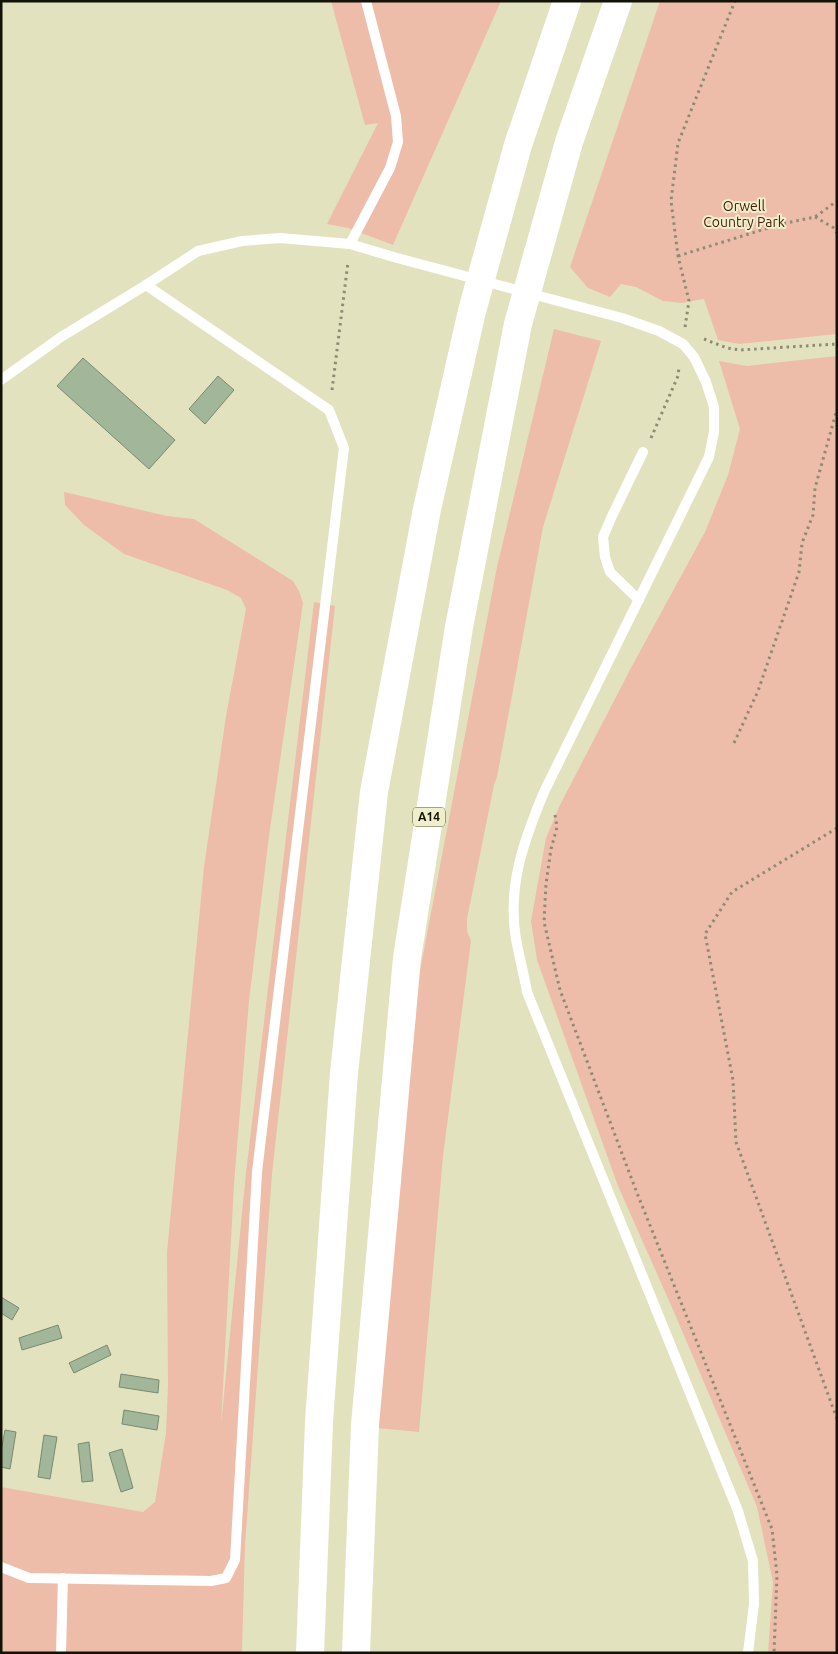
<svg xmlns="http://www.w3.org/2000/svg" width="838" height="1654" viewBox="0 0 838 1654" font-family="Ubuntu,sans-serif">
<rect width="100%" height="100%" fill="#e3e2bf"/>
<!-- green -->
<g fill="#edbdaa">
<path d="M331 1H501L393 245 348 228 327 224 378 123 365 125Z"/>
<path d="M660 1H837V334L739 344 718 340 704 299 682 303 663 301 636 287 621 284 610 297 588 288 570 267Z"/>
<path d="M554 329 601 341 543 527 497 777 494 785 467 919V931L471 941 443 1156 419 1432 377 1428 402 1065 497 567Z"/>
<path d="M837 356V1653H768L773 1582 757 1507 674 1312 618 1186 537 960 531 921 546 838 560 805 632 666 705 532 728 475 740 429 719 361 747 366Z"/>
<path d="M64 492 167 516 194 519 293 581 299 591 303 603 269 836 249 1001 234 1184 221 1425 246 1173 314 602 335 606 272 1174 245 1545 242 1653H1V1487L143 1512 155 1502 166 1433 168 1385 167 1252 204 867 226 716 246 609 241 598 227 590 124 554 84 525 65 505Z"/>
</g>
<!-- building -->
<g fill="#a2b69a" stroke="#778a70">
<path d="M83 358 175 440 149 469 57 386Z"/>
<path d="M218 376 234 390 205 424 189 409Z"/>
<path d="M1 1297 19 1308 12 1320 1 1313Z"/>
<path d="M58 1325 62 1338 22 1350 19 1338Z"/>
<path d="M107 1345 111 1355 74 1373 69 1363Z"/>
<path d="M121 1374 159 1380 158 1393 119 1387Z"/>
<path d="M124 1410 159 1416 157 1430 122 1424Z"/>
<path d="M5 1430 16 1432 10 1469 1 1467V1451Z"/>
<path d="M44 1435 57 1437 50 1479 38 1477Z"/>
<path d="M89 1442 93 1481 82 1482 78 1444Z"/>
<path d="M122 1449 133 1488 121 1492 109 1453Z"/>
</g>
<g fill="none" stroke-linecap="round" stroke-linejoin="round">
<!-- path -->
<g stroke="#8d8c73" stroke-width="3" stroke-dasharray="2.5 4" stroke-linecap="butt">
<path d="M815 217 834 228 837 233"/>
<path d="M678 256 781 224 815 217 837 201"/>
<path d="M685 327 689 301 678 256 671 201 678 143 735 1"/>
<path d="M704 339 727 348 740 350 837 344"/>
<path d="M332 390 348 262"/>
<path d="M651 438 678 376 679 367"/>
<path d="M734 743 758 691 799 572 802 543 813 515 815 488 837 409"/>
<path d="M555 815 557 827 551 849 546 884 544 922 560 990 637 1193 772 1529 777 1575 774 1653"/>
<path d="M837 828 732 892 705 934 733 1080 736 1142 837 1419"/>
</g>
<!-- lane -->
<g stroke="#fff" stroke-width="10">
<path d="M350 244 390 168 398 142 396 116 366 1"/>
<path d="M1 380 61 337 146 285 198 251 242 241 280 238 350 244 397 258 622 318 659 331 683 344 694 357 706 382 714 407V432L709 457 544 792C524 840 507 886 516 939 519 956 524 974 527 992L738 1511 753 1561 754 1604 748 1653"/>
<path d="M639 600 610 572 605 557 603 537 612 516 643 452"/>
<path d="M1 1567 29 1578 211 1581 226 1578 235 1560 257 1172 344 448 329 410 146 285"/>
<path d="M61 1653 63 1578"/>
</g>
<!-- highway -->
<g stroke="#fff" stroke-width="28">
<path d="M310 1653 319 1422 344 1073 374 792 427 509 472 311 518 145 567 1"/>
<path d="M356 1653 365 1425 407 958 459 627 518 324 569 142 618 1"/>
</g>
</g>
<g text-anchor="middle" stroke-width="4" stroke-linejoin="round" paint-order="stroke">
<!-- shield labels -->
<rect fill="#f0efcc" stroke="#555441" stroke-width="1" x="413" y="807.5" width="32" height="19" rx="4"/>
<g font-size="12" font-weight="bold" fill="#121206">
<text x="429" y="821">A14</text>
</g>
<!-- park labels -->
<g font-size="14" fill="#461b08" stroke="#f0efcc">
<text x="744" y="211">Orwell<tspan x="744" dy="16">Country Park</tspan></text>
</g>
</g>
<!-- border -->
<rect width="838" height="1654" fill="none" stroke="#121206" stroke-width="5"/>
</svg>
